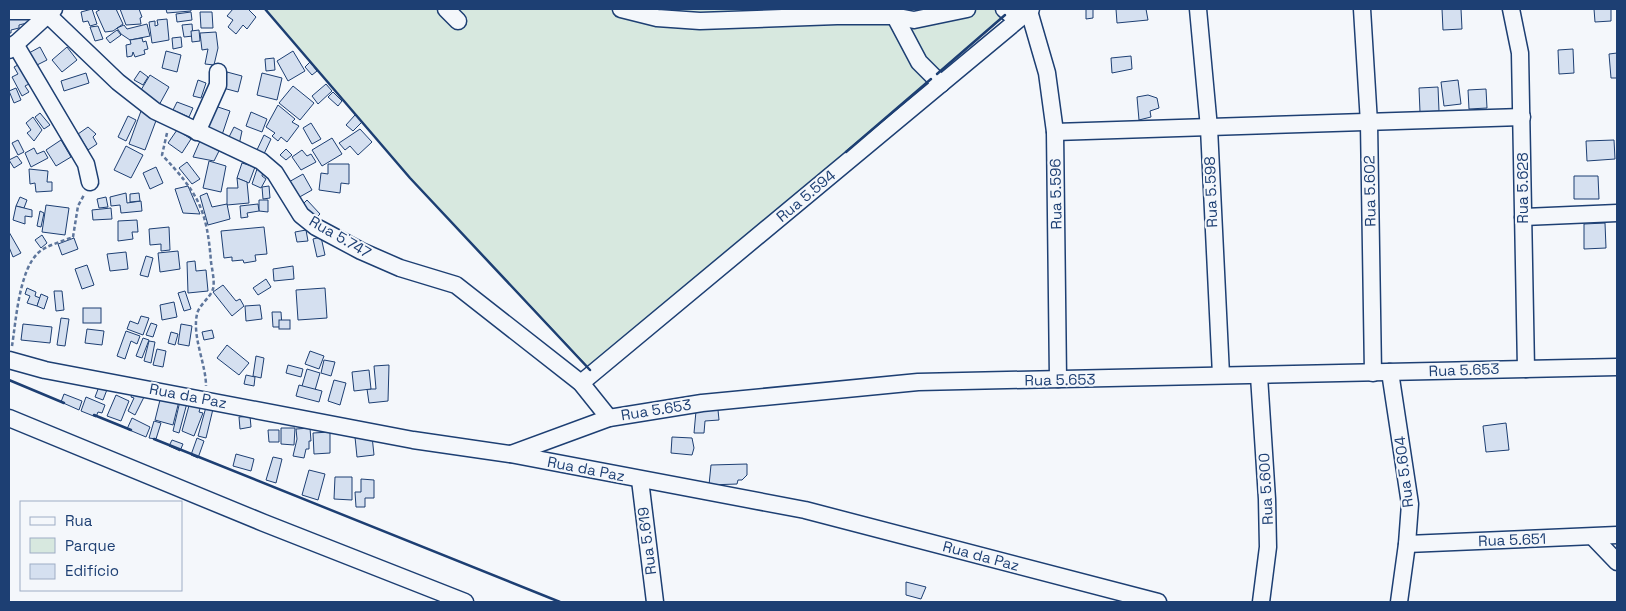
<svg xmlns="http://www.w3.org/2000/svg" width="1626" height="611" viewBox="0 0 1626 611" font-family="'Space Grotesk',sans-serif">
<rect width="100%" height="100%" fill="#f4f7fb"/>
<!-- green -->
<path fill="#d7e8df" stroke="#687fa3" d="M265 9H1012L592 371 410 178Z"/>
<!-- building -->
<g fill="#d5e0f0" stroke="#1d3f73">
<path d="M92 9 97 24 90 26 88 21 83 22 81 12Z"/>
<path d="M101 9H116L123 24 113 31 105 32 96 12Z"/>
<path d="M120 9H139L142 17 140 18 141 24 126 25Z"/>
<path d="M166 9H191V11L167 13Z"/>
<path d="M233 9H248L256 17 247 29 243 25 236 34 228 27 233 20 227 16Z"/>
<path d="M1086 9H1093V18L1086 19Z"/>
<path d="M1116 9H1146L1148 20 1117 23Z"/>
<path d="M1442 9H1461L1462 29 1443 30Z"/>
<path d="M1594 9H1611V21L1595 22Z"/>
<path d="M191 12 192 20 177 22 176 14Z"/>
<path d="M200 12H212L213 28H201Z"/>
<path d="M30 15 31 22 19 25V28L11 30V33H9V16Z"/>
<path d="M167 19 169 40 152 43 149 22 155 21V26L158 25 157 20Z"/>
<path d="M147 24 150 36 130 40 121 34 117 28 124 25 127 29Z"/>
<path d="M192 24 193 36 184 37 182 25Z"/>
<path d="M98 26 103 39 95 41 90 27Z"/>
<path d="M117 30 121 35 110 43 106 38Z"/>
<path d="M199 30 200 41 192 42 191 31Z"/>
<path d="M216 32 218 48 214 65 205 64 208 49 202 50 200 33Z"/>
<path d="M181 37 182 47 173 49 172 38Z"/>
<path d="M142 38 143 42 146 41 148 49 144 50 145 54 135 57 133 52 132 56 127 57 126 45 131 44 130 40Z"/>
<path d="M40 47 47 60 35 66 29 53Z"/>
<path d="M67 47 77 60 62 72 52 60Z"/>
<path d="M1573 49 1574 73 1559 74 1558 50Z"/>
<path d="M166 51 181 55 177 72 162 68Z"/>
<path d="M293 51 305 71 288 81 277 61Z"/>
<path d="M1617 53V78H1611L1609 54Z"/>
<path d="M1131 56 1132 69 1112 73 1111 58Z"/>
<path d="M274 58 275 70 266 71 265 59Z"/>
<path d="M310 62 317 71 312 75 305 67Z"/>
<path d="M20 64 33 82 25 86 29 92 22 96 12 77 18 74 14 67Z"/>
<path d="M140 71 148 77 143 85 134 80Z"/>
<path d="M227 72 242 76 238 92 223 88Z"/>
<path d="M86 73 89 83 64 91 61 81Z"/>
<path d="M262 73 282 78 277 100 257 95Z"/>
<path d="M150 75 169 87 158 107 138 95Z"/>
<path d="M198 80 206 83 201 98 193 96Z"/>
<path d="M1458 80 1461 104 1444 106 1441 82Z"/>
<path d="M326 84 332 91 318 104 312 96Z"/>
<path d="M293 86 314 103 300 120 279 103Z"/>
<path d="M1438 87 1439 111 1420 112 1419 88Z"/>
<path d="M16 88 21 100 14 103 9 91Z"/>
<path d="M1486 89 1487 108 1469 109 1468 90Z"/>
<path d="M333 92 342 101 338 106 328 97Z"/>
<path d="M1148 95 1157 98 1159 108 1150 111 1151 117 1139 120 1137 97Z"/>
<path d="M177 102 193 108 189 117 173 110Z"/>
<path d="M212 105 230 111 221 138 206 133Z"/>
<path d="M278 105 295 119 292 122 299 126 287 142 281 137 278 141 272 136 275 133 266 127Z"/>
<path d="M141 111 157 118 145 150 129 144Z"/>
<path d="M251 112 267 119 262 132 246 126Z"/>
<path d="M40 113 50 125 44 129 35 117Z"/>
<path d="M355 115 362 122 353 131 346 125Z"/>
<path d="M128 116 136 120 126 141 118 137Z"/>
<path d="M33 117 42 130 34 141 27 133 31 130 26 123Z"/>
<path d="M311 123 321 139 312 144 303 128Z"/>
<path d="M88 127 96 134 93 137 97 144 88 150 78 134Z"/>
<path d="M234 127 242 131 239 145 227 141Z"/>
<path d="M360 129 372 142 358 155 350 146 345 150 339 143Z"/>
<path d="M177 130 191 139 182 153 168 143Z"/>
<path d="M264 135 271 139 263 156 256 152Z"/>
<path d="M332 138 342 154 322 166 312 150Z"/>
<path d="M18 140 24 152 18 155 12 143Z"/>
<path d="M61 140 71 157 56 166 46 150Z"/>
<path d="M1614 140 1615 159 1587 161 1586 141Z"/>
<path d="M200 141 219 151 214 161 193 157Z"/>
<path d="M126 146 143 155 131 178 114 170Z"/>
<path d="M34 148 37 154 44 151 48 158 31 167 25 153Z"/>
<path d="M286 149 292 155 286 160 280 155Z"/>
<path d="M302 150 307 156 311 154 316 162 301 170 292 157Z"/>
<path d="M17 156 22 163 14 168 9 160Z"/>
<path d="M209 161 226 166 221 192 203 188Z"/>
<path d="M187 162 200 179 192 184 179 168Z"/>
<path d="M242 163 255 167 249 183 237 178Z"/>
<path d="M328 164H349V184L341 183 340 193 319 190 321 173 328 174Z"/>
<path d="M156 167 163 183 150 189 143 173Z"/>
<path d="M29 169 48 171 47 182H52V191L36 192 35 183 30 184Z"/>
<path d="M257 169 263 171 262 176 266 179 261 188 252 184Z"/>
<path d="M303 174 312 190 296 199 287 183Z"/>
<path d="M1574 176H1598L1599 199H1574Z"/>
<path d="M237 178 247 182 249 203 227 205V188H238Z"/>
<path d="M188 186 200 214 183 213 175 189Z"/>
<path d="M269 186 270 198 263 199 262 187Z"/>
<path d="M126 193 127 203 141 201 142 211 121 213 120 205 111 206 110 197Z"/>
<path d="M139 193 140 201 130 202V194Z"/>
<path d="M207 193 212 207 227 204 230 219 208 225 200 196Z"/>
<path d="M20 197 27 200 24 208 16 206Z"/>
<path d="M106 197 108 207 99 208 97 199Z"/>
<path d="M259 200H268V212L259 211Z"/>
<path d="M307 200 320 214 313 221 300 207Z"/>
<path d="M258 204 259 211 247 213 248 217 241 218 240 206Z"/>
<path d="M46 205 69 208 65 235 42 232Z"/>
<path d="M16 206 32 210V217L25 216V224L13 220Z"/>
<path d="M111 208 112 219 93 220 92 210Z"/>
<path d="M40 211 44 213 41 227 37 226Z"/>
<path d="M137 220 138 232H132L133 239 118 241V221Z"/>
<path d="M1605 223 1606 248 1584 249V224Z"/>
<path d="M169 227 170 250 161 251V244L150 245 149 229Z"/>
<path d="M264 227 267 254 255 255 256 261 244 263 243 260 232 261V257L224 258 221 231Z"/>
<path d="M306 230 308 241 297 242 295 232Z"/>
<path d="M9 232 21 253 13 257 9 247Z"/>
<path d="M42 235 47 243 41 248 35 240Z"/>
<path d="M321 237 325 255 317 257 313 239Z"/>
<path d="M74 238 78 249 62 255 58 244Z"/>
<path d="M178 251 180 269 160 272 158 253Z"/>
<path d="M126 252 128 269 110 271 107 254Z"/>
<path d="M146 256 153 258 148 277 140 275Z"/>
<path d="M195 261 196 271 206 270 208 291 188 293 187 262Z"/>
<path d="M87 265 94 285 82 289 75 269Z"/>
<path d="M293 266 294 279 274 281 273 269Z"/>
<path d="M266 279 271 287 258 295 253 288Z"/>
<path d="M223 285 236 301 240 299 244 306 232 316 213 292Z"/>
<path d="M27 288 36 292 35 296 40 298 37 306 27 303 30 296 25 294Z"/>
<path d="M325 288 327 318 298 320 296 290Z"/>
<path d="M54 291H62L64 310 56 311Z"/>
<path d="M185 291 191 309 184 311 178 293Z"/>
<path d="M41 294 48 297 44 309 37 306Z"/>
<path d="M174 302 177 317 162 320 160 305Z"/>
<path d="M260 305 262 319 246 321 245 306Z"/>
<rect x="83" y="308" width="18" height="15"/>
<path d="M272 312H281L282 327H273Z"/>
<path d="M141 316 149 318 143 335 127 329 130 321 138 324Z"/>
<path d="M61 318 69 319 65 346 57 345Z"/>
<rect x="279" y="320" width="11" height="9"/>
<path d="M151 323 157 325 153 337 146 335Z"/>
<path d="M23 324 52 327 50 343 21 340Z"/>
<path d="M181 324 192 326 189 346 178 344Z"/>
<path d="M87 329 104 331 102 345 85 343Z"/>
<path d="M212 330 214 338 204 340 202 332Z"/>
<path d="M126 331 140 336 137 344 131 341 125 359 117 356Z"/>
<path d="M171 332 178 334 175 345 168 343Z"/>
<path d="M143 338 149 340 142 358 136 356Z"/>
<path d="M149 341 155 342 151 363 144 361Z"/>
<path d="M227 345 249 363 239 375 217 358Z"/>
<path d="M157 349 166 351 163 367 153 365Z"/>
<path d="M310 351 324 356 319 369 305 364Z"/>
<path d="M256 356 264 358 261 378 253 376Z"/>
<path d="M324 360 335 362 331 376 321 373Z"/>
<path d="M288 365 303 369 301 377 286 373Z"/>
<path d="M389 365 388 401 369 403 367 389H376L374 366Z"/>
<path d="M307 369 320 373 313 397 300 393Z"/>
<path d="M369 370 371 389 354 391 352 372Z"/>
<path d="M246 375 255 377 254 386 244 384Z"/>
<path d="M334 380 346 383 340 405 328 401Z"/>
<path d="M100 384 108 387 103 400 95 397Z"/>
<path d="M299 385 322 391 319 402 296 396Z"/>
<path d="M134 388 146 393 135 415 128 411 134 398 131 397Z"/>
<path d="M64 394 82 401 79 410 61 402Z"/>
<path d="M116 395 129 401 121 421 107 416Z"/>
<path d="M161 396 179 401 173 425 155 420Z"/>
<path d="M86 397 105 405 102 413 98 412 96 417 81 411Z"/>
<path d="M180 401 187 403 179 433 173 431Z"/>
<path d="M190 402 201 405 199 412 203 413 194 436 182 431Z"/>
<path d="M206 407 213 409 206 438 198 436Z"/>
<path d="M718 410 719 420 705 421 704 433H694L696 411Z"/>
<path d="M250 416 251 427 240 429 239 417Z"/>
<path d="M132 418 150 427 146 437 127 429Z"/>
<path d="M154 421 161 423 156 439 149 438Z"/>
<path d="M1506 423 1509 450 1486 452 1483 426Z"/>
<path d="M281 428H295L294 445 281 444Z"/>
<path d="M310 428 311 441H309V449H306L304 458 293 456 297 439 296 429Z"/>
<path d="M268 430H279V442H269Z"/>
<path d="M330 432V453L314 454 313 433Z"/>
<path d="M372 436 374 455 357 457 355 437Z"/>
<path d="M672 437 692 438 694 448 692 455 671 453Z"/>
<path d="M197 438 204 441 198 458 191 455Z"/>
<path d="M172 440 183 444 180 451 169 446Z"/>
<path d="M236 454 254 459 251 471 233 466Z"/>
<path d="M273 457 282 459 276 483 266 480Z"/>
<path d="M747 464V475L742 480H738L737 484 709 485 711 465Z"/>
<path d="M309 470 325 474 318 500 302 495Z"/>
<path d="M335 477H352V500L334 499Z"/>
<path d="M361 479 374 480V498H365V507H356L355 492H361Z"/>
<path d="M906 582 926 587 921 599 906 595Z"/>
</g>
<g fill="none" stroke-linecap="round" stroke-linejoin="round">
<defs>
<g id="minor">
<path d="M446 9 458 21"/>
<path d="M621 9 657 18 700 21 837 16H893L914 20 967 9"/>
<path d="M1004 9 1017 20"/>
<path d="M1198 9 1209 128 1221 375"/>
<path d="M1362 9 1369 123 1373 373"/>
<path d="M1511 9 1520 53 1526 369"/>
<path d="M9 11H33L47 14 118 82 155 111 261 161 275 173 301 215 316 227 361 251 400 268 456 285 581 383 609 418"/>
<path d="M892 11 919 62 941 84"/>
<path d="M1029 11 1047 73 1055 132 1058 379"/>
<path d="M15 44 86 164 90 182"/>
<path d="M9 50 54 9"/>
<path d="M197 132 218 85V72"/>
<path d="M1055 132 1522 117"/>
<path d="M1523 217 1617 213"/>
<path d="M9 360 45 370 413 440 510 454 805 510 1158 602"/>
<path d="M1390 372 1410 504 1407 544 1399 602"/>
<path d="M1259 376 1267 499 1268 547 1261 602"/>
<path d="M581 383 1031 9"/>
<path d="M9 418 264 523 465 602"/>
<path d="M511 454 609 418 702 403 918 382 1617 367"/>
<path d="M640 480 655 602"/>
<path d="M1593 537 1617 562"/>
<path d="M1407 544 1617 535"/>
</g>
</defs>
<!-- minor casing -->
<use href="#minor" stroke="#1d3f73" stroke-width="19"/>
<!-- path -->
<g stroke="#5e769c" stroke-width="2.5" stroke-dasharray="4 2.5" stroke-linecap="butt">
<path d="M167 133 162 155C198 193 207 209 211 262 212 269 215 282 213 289 210 298 199 305 197 314 192 337 206 364 206 386"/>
<path d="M12 346C16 321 19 271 38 253 45 246 63 241 73 237L78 206 84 195"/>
</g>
<!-- minor -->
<use href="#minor" stroke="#f4f7fb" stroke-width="16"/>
<!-- wall -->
<g stroke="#1d3f73" stroke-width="2.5">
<path d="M265 9 410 178 590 370"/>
<path d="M937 74 1005 15"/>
<path d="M846 152 931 79"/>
<path d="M9 380 64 403"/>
<path d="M94 415 131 430"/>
<path d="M154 439 560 602"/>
</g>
</g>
<g text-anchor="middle" stroke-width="4" stroke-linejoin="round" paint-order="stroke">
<!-- street labels -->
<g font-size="15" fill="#1d3f73" stroke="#f4f7fb">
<text transform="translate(1523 188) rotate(-90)" y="5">Rua 5.628</text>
<text transform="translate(1370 191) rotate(-91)" y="5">Rua 5.602</text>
<text transform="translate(1211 192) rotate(-92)" y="5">Rua 5.598</text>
<text transform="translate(1056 194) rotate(-91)" y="5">Rua 5.596</text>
<text transform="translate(806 196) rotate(-40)" y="5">Rua 5.594</text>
<text transform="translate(340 237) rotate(30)" y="5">Rua 5.747</text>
<text transform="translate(1464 370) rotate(-2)" y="5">Rua 5.653</text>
<text transform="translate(1060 380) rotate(-1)" y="5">Rua 5.653</text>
<text transform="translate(188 396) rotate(11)" y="5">Rua da Paz</text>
<text transform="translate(656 410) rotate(-9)" y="5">Rua 5.653</text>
<text transform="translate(586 469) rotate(11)" y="5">Rua da Paz</text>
<text transform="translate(1404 472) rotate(-97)" y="5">Rua 5.604</text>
<text transform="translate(1266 489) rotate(-93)" y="5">Rua 5.600</text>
<text transform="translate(1512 540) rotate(-2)" y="5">Rua 5.651</text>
<text transform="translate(647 541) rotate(-97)" y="5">Rua 5.619</text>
<text transform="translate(981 556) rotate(15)" y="5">Rua da Paz</text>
</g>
</g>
<!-- border -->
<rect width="1626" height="611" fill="none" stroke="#1d3f73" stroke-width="20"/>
<!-- legend -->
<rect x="20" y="501" width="162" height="90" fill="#f4f7fb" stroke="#9eadc5"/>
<rect x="30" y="517" width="25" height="8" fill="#f4f7fb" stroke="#9eadc5"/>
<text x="65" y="526" font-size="15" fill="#1d3f73">Rua</text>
<rect x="30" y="538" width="25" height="15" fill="#d7e8df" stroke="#9eadc5"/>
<text x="65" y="551" font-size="15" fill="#1d3f73">Parque</text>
<rect x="30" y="564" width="25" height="15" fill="#d5e0f0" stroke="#9eadc5"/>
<text x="65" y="576" font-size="15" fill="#1d3f73">Edifício</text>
</svg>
